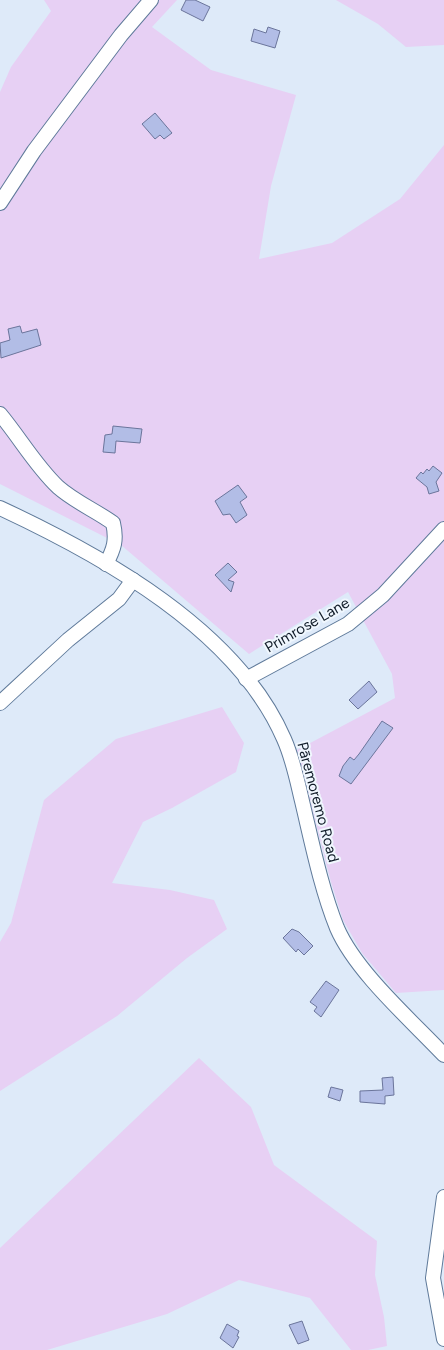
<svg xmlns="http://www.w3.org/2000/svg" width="444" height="1350" viewBox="0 0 444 1350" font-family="Figtree,sans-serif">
<rect width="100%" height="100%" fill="#deeaf9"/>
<!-- green -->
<g fill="#e7d0f4">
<path d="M44 0H177L152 27 211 70 296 95 271 186 259 259 332 243 400 199 444 145V990L396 993 362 953 343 920 331 882 297 750 395 698 392 674 348 592 249 654 121 545 0 484V92L11 67 51 11Z"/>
<path d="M336 0H444V45L406 47 378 24Z"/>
<path d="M222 707 244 743 236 772 172 808 143 822 112 883 170 890 214 900 227 929 187 958 117 1016 0 1091V942L11 923 44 800 116 739Z"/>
<path d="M199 1058 251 1107 274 1165 377 1241 375 1275 384 1317 387 1346 368 1350H351L310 1298 239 1280 167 1314 47 1350H0V1248Z"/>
</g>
<!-- building -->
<g fill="#b2bde6" stroke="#6b759b">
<path d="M186 0H195L210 7 203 21 181 10Z"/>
<path d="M268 27 280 31 275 48 251 41 254 29 266 33Z"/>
<path d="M155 113 172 133 164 139 160 135 155 139 142 124Z"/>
<path d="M20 326 22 333 37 329 41 345 1 358 0 343 10 340 8 329Z"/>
<path d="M113 426 142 429 140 443 116 441 115 453 103 452 105 435 112 434Z"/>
<path d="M433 466 442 473 436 482 439 491 429 494 427 487 416 478 421 472 423 474 427 469 429 471Z"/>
<path d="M238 485 247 497 240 502 247 515 236 523 230 514 223 515 215 501Z"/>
<path d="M228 563 237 572 228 580 234 582 231 592 215 575Z"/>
<path d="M369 681 377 692 358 709 349 700Z"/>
<path d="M382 721 393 728 351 784 339 776 343 766 350 757 354 760 359 754Z"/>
<path d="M292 929 299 932 313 946 304 955 298 949 296 952 283 938Z"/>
<path d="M326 981 339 990 321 1017 314 1011 317 1007 310 1002Z"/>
<path d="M393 1077 394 1095 385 1096V1104L360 1102V1091L383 1090 382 1078Z"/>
<path d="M331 1087 343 1090 340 1101 328 1097Z"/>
<path d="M302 1321 309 1340 298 1344 289 1325Z"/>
<path d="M227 1324 239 1331 237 1336 239 1337 233 1348 220 1338Z"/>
</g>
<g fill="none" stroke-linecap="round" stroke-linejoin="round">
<defs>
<g id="minor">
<path d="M0 203 34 151 121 35 151 0"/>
<path d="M0 414C20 438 35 465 58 487 75 502 95 510 113 523 117 540 114 549 106 564"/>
<path d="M0 508C103 556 237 630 284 739 293 759 297 780 302 801 312 843 321 888 337 928 356 972 411 1020 444 1055"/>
<path d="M246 679 348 624 383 595 444 529"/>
<path d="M0 703 68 640 119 599 133 580"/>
<path d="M444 1197 433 1278 444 1339"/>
</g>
</defs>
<!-- minor casing -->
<use href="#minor" stroke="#5f7a9a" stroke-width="16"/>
<!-- minor -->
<use href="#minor" stroke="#fff" stroke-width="14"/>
</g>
<g text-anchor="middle" stroke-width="4" stroke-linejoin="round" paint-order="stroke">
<!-- street labels -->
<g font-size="15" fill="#121d2a" stroke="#f0f7fe">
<text transform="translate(307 625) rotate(-30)" y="5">Primrose Lane</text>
<text transform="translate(318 802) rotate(75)" y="5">Pāremoremo Road</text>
</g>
</g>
</svg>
